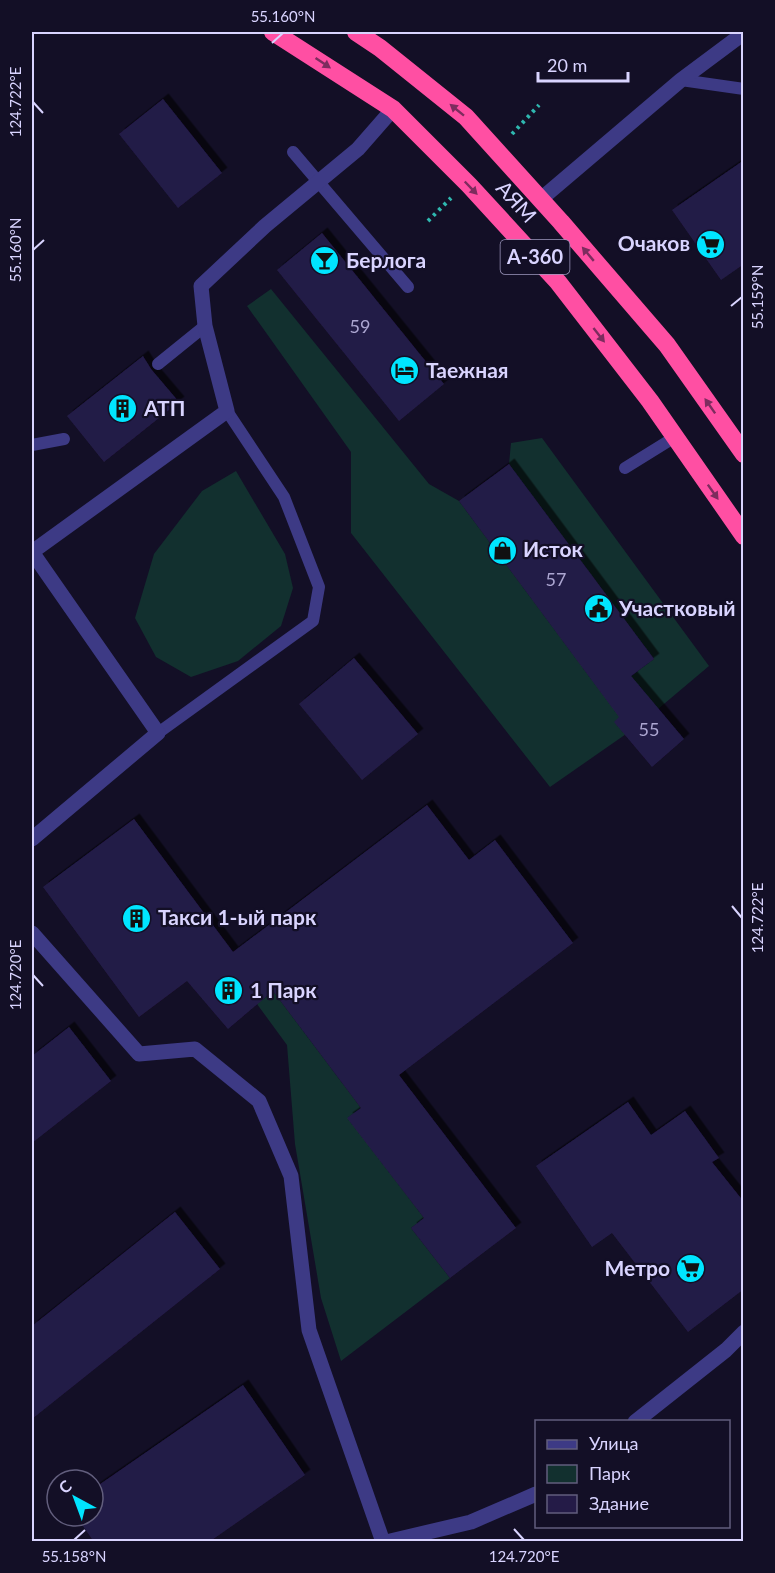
<svg xmlns="http://www.w3.org/2000/svg" width="775" height="1573" viewBox="0 0 775 1573" font-family="Lato,sans-serif">
<defs>
<filter id="shadow"><feDropShadow dx="5.5" dy="-5.5" stdDeviation="0" flood-color="#0009"/></filter>
</defs>
<rect width="100%" height="100%" fill="#130f26"/>
<!-- green -->
<g fill="#12302f">
<path d="M271 289 429 484 459 501 604 696 654 659 509 464 511 443 542 438 709 666 639 725 550 787 351 533V452L247 306Z"/>
<path d="M236 471 285 554 293 588 281 626 238 661 191 677 156 657 135 618 154 554 202 491Z"/>
<path d="M273 991 361 1108 348 1118 424 1218 411 1228 450 1278 341 1361 321 1298 295 1144 287 1045 257 1004Z"/>
</g>
<!-- building -->
<g fill="#241b47" filter="url(#shadow)">
<path d="M163 99 222 173 178 208 119 134Z"/>
<path d="M744 160V264L721 280 672 210Z"/>
<path d="M322 233 444 384 399 421 277 270Z"/>
<path d="M143 356 151 369 179 402 104 462 67 416Z"/>
<path d="M509 464 654 659 631 676 684 739 652 767 614 722 619 717 459 501Z"/>
<path d="M354 658 418 734 362 780 299 704Z"/>
<path d="M427 805 469 860 495 840 573 943 399 1075 516 1228 450 1278 411 1228 424 1218 347 1118 361 1108 273 991 228 1029 187 981 139 1017 43 887 134 819 233 952Z"/>
<path d="M69 1027 111 1081 32 1143V1056Z"/>
<path d="M628 1102 651 1135 685 1111 719 1158 712 1162 744 1202V1289L688 1332 612 1233 592 1247 536 1166Z"/>
<path d="M175 1212 220 1269 32 1419V1326Z"/>
<path d="M243 1385 305 1475 209 1542H94L76 1516H93V1489Z"/>
</g>
<g fill="none" stroke-linecap="round" stroke-linejoin="round">
<!-- path -->
<g stroke="#2fb8b0" stroke-width="4" stroke-dasharray="3 4.5" stroke-linecap="butt">
<path d="M512 134 539 105"/>
<path d="M428 221 451 198"/>
</g>
<!-- lane -->
<g stroke="#3d3a85" stroke-width="12">
<path d="M681 80 744 89"/>
<path d="M293 152 408 287"/>
<path d="M158 364 205 326"/>
<path d="M32 445 64 439"/>
<path d="M625 468 675 437"/>
<path d="M158 733 313 621 319 587 284 497 227 411"/>
</g>
<!-- street -->
<g stroke="#3d3a85" stroke-width="15">
<path d="M541 199 681 80 744 33"/>
<path d="M32 839 158 733 32 552 227 411 205 326 201 286 265 226 358 149 393 109"/>
<path d="M32 933 139 1054 195 1049 259 1101 291 1176 309 1330 383 1542"/>
<path d="M635 1422 726 1350 744 1332"/>
<path d="M386 1542 471 1522 536 1494"/>
</g>
<!-- highway -->
<g stroke="#ff4fa3" stroke-width="18">
<path d="M273 32 393 109 469 185 558 282 650 401 744 536"/>
<path d="M356 32 380 48 466 117 561 222 667 345 744 454"/>
</g>
</g>
<!-- one-way arrows -->
<defs><path id="oneway-solid" d="M-6-.8H1V-3.2L6.5 0L1 3.2V.8H-6Z" transform="scale(1.5)"/></defs>
<g fill="#7d2c5e">
<use href="#oneway-solid" transform="translate(323 63) rotate(34)"/>
<use href="#oneway-solid" transform="translate(457 110) rotate(-141)"/>
<use href="#oneway-solid" transform="translate(471 188) rotate(46)"/>
<use href="#oneway-solid" transform="translate(588 254) rotate(-130)"/>
<use href="#oneway-solid" transform="translate(599 335) rotate(52)"/>
<use href="#oneway-solid" transform="translate(710 406) rotate(-125)"/>
<use href="#oneway-solid" transform="translate(713 492) rotate(55)"/>
</g>
<!-- ticks -->
<path fill="none" stroke="#d9d4ff" stroke-width="2" d="M272 43 283 33M33 102 43 113M33 250 44 240M731 306 742 297M732 906 742 918M33 975 43 986M514 1529 524 1540M74 1540 85 1530"/>
<!-- icons -->
<defs>
<symbol id="supermarket-disc" viewBox="-11 -11 22 22"><circle r="9.5" fill="#00e5ff" stroke="#130f26"/><path d="M-6-5.5h2.5l.6 2H6L4.5 2H-2.5L-4.4-4H-6ZM-1.5 3.2a1.3 1.3 0 1 0 .1 0ZM3 3.2a1.3 1.3 0 1 0 .1 0Z" fill="#111"/></symbol>
<symbol id="bar-disc" viewBox="-11 -11 22 22"><circle r="9.5" fill="#00e5ff" stroke="#130f26"/><path d="M-6-5H6L.8 .8V4.5H3.5V6h-7V4.5H-.8V.8Z" fill="#111"/></symbol>
<symbol id="hotel-disc" viewBox="-11 -11 22 22"><circle r="9.5" fill="#00e5ff" stroke="#130f26"/><path d="M-6-4.5h1.5V1H6V5H4.5V3h-9V5H-6ZM-4 0a1.8 1.8 0 1 1 3.6 0ZM.5 0V-2.5h3Q6-2.5 6 0Z" fill="#111"/></symbol>
<symbol id="building-disc" viewBox="-11 -11 22 22"><circle r="9.5" fill="#00e5ff" stroke="#130f26"/><path d="M-4-6H4V6H1V3H-1V6H-4ZM-2.5-4.3h1.7v1.8h-1.7ZM.8-4.3h1.7v1.8H.8ZM-2.5-1h1.7V.8h-1.7ZM.8-1h1.7V.8H.8Z" fill="#111"/></symbol>
<symbol id="shop-disc" viewBox="-11 -11 22 22"><circle r="9.5" fill="#00e5ff" stroke="#130f26"/><path d="M-5-2.5h2.3a2.7 3.5 0 0 1 5.4 0H5L5.5 6h-11ZM-1.5-2.5h3a1.5 2.3 0 0 0-3 0Z" fill="#111"/></symbol>
<symbol id="civic-disc" viewBox="-11 -11 22 22"><circle r="9.5" fill="#00e5ff" stroke="#130f26"/><path d="M-.6-6.5H3V-4.5H.6V-3L4-1V1h2V6H-6V1h2V-1L-.6-3ZM-1.2 2.5V6h2.4V2.5Z" fill="#111"/></symbol>
</defs>
<g fill-rule="evenodd">
<use href="#supermarket-disc" x="694" y="228" width="33" height="33"/>
<use href="#bar-disc" x="308" y="244" width="33" height="33"/>
<use href="#hotel-disc" x="388" y="354" width="33" height="33"/>
<use href="#building-disc" x="106" y="392" width="33" height="33"/>
<use href="#shop-disc" x="486" y="534" width="33" height="33"/>
<use href="#civic-disc" x="582" y="592" width="33" height="33"/>
<use href="#building-disc" x="120" y="902" width="33" height="33"/>
<use href="#building-disc" x="212" y="974" width="33" height="33"/>
<use href="#supermarket-disc" x="674" y="1252" width="33" height="33"/>
</g>
<g text-anchor="middle" stroke-width="4.5" stroke-linejoin="round" paint-order="stroke">
<!-- number labels -->
<g font-size="18" fill="#aca6d1">
<text x="360" y="333">59</text>
<text x="556" y="586">57</text>
<text x="649" y="736">55</text>
</g>
<!-- shield labels -->
<rect fill="#130f26" stroke="#9e99be" stroke-width="1.5" x="500.5" y="240" width="69" height="34" rx="4.5"/>
<g font-size="20" font-weight="bold" fill="#d9d4ff">
<text x="535" y="264">А-360</text>
</g>
<!-- street labels -->
<g font-size="21" fill="#d9d4ff" stroke="#130f26">
<text transform="translate(516 202) rotate(48)" y="7">АЯМ</text>
</g>
<!-- poi labels -->
<g font-size="21" font-weight="bold" fill="#d9d4ff" stroke="#130f26" text-anchor="start">
<text x="690" y="251" text-anchor="end">Очаков</text>
<text x="346" y="268">Берлога</text>
<text x="426" y="378">Таежная</text>
<text x="144" y="416">АТП</text>
<text x="523" y="557">Исток</text>
<text x="619" y="616">Участковый</text>
<text x="158" y="925">Такси 1-ый парк</text>
<text x="250" y="998">1 Парк</text>
<text x="670" y="1276" text-anchor="end">Метро</text>
</g>
</g>
<!-- border -->
<rect width="775" height="1573" fill="none" stroke="#130f26" stroke-width="66"/>
<!-- legend -->
<rect x="535" y="1420" width="195" height="108" fill="#130f26" stroke="#625e7d" stroke-width="1.5"/>
<rect x="547" y="1440" width="30" height="9" fill="#3d3a85" stroke="#625e7d" stroke-width="1.5"/>
<text x="589" y="1450" font-size="18" fill="#d9d4ff">Улица</text>
<rect x="547" y="1465" width="30" height="18" fill="#12302f" stroke="#625e7d" stroke-width="1.5"/>
<text x="589" y="1480" font-size="18" fill="#d9d4ff">Парк</text>
<rect x="547" y="1495" width="30" height="18" fill="#241b47" stroke="#625e7d" stroke-width="1.5"/>
<text x="589" y="1510" font-size="18" fill="#d9d4ff">Здание</text>
<!-- north arrow -->
<g transform="translate(75 1498) rotate(319)"><circle r="28" fill="#130f26" stroke="#625e7d" stroke-width="1.5"/>
<path d="M0-4.5L10 22L0 15L-10 22Z" fill="#00e5ff"/>
<text y="-9" font-size="16" font-weight="bold" text-anchor="middle" fill="#d9d4ff">С</text>
</g>
<!-- scale -->
<path d="M538 72v9h90v-9" fill="none" stroke="#d9d4ff" stroke-width="3"/>
<text x="547" y="72" font-size="18" fill="#d9d4ff" stroke="#130f26" stroke-width="4.5" paint-order="stroke">20 m</text>
<rect x="33" y="33" width="709" height="1507" fill="none" stroke="#d9d4ff" stroke-width="2"/>
<g font-size="15" text-anchor="middle" fill="#d9d4ff">
<text x="283" y="22">55.160°N</text>
<text transform="translate(16 102) rotate(-90)" y="5">124.722°E</text>
<text transform="translate(16 250) rotate(-90)" y="5">55.160°N</text>
<text transform="translate(758 297) rotate(-90)" y="5">55.159°N</text>
<text transform="translate(758 918) rotate(-90)" y="5">124.722°E</text>
<text transform="translate(16 975) rotate(-90)" y="5">124.720°E</text>
<text x="74" y="1562">55.158°N</text>
<text x="524" y="1562">124.720°E</text>
</g>
</svg>
